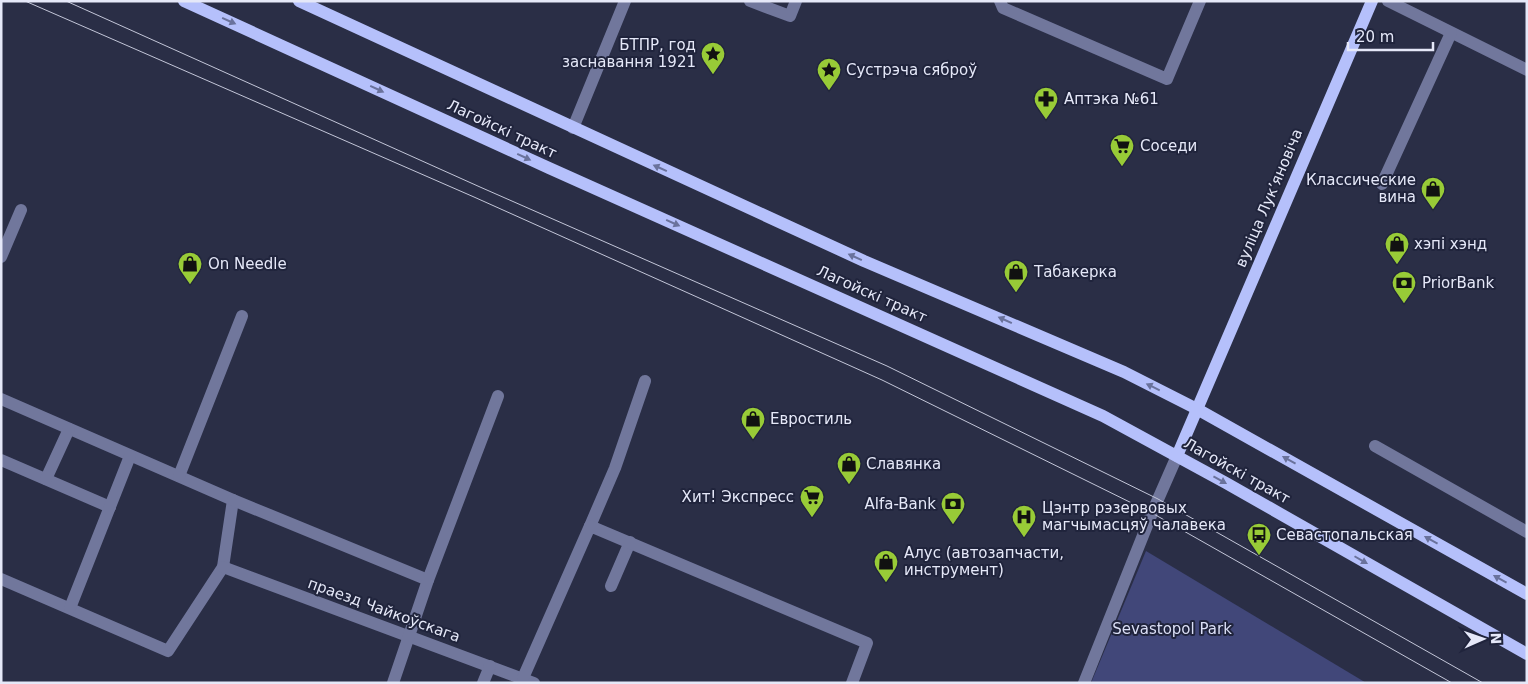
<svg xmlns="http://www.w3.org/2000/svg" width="1528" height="684" viewBox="0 0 1528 684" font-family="'DejaVu Sans',sans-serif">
<rect width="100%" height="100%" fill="#2a2e46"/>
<!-- green -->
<path fill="#414779" d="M1146 551 1363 681 1366 683H1091Z"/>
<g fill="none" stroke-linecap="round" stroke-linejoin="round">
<!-- minor -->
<g stroke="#71779c" stroke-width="12">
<path d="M750 1 790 16 796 1"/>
<path d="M1000 1 1003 8 1167 79 1200 1"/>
<path d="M1388 1 1527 70"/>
<path d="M573 128 625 1"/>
<path d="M1382 184 1451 33"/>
<path d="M1 257 21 210"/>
<path d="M1 399 233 500 223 567 168 651 1 579"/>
<path d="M1375 446 1527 532"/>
<path d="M1 460 110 507"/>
<path d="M179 476 242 316"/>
<path d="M46 479 69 429"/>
<path d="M233 500 428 580"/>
<path d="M590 526 615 468 645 381"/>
<path d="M223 567 534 683"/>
<path d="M611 586 630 542"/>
<path d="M70 608 130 456"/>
<path d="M523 678 590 526 867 643 852 683"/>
<path d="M393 683 428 580 498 396"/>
<path d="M483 683 490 666"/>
<path d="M1084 683 1152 513 1177 456"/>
</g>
<!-- major -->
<g stroke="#b5c0fb" stroke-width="12">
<path d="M184 1 549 168 1103 416 1226 483 1527 654"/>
<path d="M299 1 864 261 1124 372 1197 409 1527 594"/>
<path d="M1177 456 1372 1"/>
</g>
<!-- tram -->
<g stroke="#c3c6d8" stroke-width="1">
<path d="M25 1 474 197 882 380 1152 513 1452 683"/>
<path d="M66 1 480 187 887 366 1158 499 1483 683"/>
</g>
</g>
<!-- one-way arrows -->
<defs><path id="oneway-solid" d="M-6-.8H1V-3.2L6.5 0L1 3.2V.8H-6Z" transform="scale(1.25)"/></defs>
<g fill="#6a729c">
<use href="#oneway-solid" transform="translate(229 21) rotate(24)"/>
<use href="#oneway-solid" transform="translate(377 89) rotate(25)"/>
<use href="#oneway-solid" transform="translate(524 157) rotate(25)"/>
<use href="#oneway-solid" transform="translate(660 168) rotate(-156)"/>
<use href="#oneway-solid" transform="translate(673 223) rotate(24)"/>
<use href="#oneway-solid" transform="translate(855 257) rotate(-156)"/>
<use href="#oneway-solid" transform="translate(1005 320) rotate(-156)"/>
<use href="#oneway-solid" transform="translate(1153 387) rotate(-154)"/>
<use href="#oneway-solid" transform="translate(1289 460) rotate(-151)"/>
<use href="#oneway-solid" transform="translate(1220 480) rotate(29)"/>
<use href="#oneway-solid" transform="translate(1431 540) rotate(-151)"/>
<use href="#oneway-solid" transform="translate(1361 560) rotate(30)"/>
<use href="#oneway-solid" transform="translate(1500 579) rotate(-151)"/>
</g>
<!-- icons -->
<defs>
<symbol id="sight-pin" viewBox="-11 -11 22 30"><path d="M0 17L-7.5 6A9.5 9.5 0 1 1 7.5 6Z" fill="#98cb37" stroke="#20243c"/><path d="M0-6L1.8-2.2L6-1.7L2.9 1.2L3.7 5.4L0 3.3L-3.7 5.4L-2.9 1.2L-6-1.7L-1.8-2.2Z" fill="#111"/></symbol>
<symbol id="pharmacy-pin" viewBox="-11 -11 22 30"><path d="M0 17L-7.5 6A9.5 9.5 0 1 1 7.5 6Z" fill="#98cb37" stroke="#20243c"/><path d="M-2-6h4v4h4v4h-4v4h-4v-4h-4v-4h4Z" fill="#111"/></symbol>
<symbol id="supermarket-pin" viewBox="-11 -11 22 30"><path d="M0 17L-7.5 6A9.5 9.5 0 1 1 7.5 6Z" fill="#98cb37" stroke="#20243c"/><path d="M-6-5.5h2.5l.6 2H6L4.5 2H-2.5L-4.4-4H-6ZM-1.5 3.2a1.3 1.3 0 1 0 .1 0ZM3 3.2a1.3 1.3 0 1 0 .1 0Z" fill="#111"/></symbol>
<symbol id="shop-pin" viewBox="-11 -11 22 30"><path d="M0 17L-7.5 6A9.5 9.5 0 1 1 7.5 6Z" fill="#98cb37" stroke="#20243c"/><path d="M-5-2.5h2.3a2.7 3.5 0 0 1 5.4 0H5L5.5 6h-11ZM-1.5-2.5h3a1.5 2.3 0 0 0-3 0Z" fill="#111"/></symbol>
<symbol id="bank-pin" viewBox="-11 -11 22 30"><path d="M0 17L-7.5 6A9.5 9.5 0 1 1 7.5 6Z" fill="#98cb37" stroke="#20243c"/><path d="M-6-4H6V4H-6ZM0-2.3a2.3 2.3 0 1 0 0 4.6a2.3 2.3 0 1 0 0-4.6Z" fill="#111"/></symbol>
<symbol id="hospital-pin" viewBox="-11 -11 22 30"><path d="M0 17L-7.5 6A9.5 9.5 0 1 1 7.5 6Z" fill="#98cb37" stroke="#20243c"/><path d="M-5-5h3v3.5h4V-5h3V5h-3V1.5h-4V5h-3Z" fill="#111"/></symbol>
<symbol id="bus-pin" viewBox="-11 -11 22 30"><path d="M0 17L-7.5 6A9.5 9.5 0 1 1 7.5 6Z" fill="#98cb37" stroke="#20243c"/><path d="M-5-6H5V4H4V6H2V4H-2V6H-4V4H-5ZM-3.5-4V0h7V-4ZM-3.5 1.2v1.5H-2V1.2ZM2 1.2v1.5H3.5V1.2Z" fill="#111"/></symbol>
</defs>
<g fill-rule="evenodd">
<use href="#sight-pin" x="699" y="40" width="28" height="38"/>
<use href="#sight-pin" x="815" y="56" width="28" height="38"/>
<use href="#pharmacy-pin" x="1032" y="85" width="28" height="38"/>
<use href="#supermarket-pin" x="1108" y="132" width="28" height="38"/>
<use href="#shop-pin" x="1419" y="175" width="28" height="38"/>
<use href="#shop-pin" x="1383" y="230" width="28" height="38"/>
<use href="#shop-pin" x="176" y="250" width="28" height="38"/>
<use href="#shop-pin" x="1002" y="258" width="28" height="38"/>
<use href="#bank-pin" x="1390" y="269" width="28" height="38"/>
<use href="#shop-pin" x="739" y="405" width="28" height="38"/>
<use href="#shop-pin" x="835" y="450" width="28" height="38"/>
<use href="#supermarket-pin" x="798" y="483" width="28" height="38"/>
<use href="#bank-pin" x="939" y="490" width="28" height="38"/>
<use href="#hospital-pin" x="1010" y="503" width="28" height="38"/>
<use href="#bus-pin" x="1245" y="521" width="28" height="38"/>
<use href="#shop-pin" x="872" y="548" width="28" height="38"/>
</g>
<g text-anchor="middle" stroke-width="4" stroke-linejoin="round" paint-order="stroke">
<!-- poi labels -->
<g font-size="15" fill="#e5e8f8" stroke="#20243c" text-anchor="start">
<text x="696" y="50" text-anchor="end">БТПР, год<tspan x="696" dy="17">заснавання 1921</tspan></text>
<text x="846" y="75">Сустрэча сяброў</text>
<text x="1064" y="104">Аптэка №61</text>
<text x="1140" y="151">Соседи</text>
<text x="1416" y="185" text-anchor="end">Классические<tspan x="1416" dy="17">вина</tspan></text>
<text x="1414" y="249">хэпі хэнд</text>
<text x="208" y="269">On Needle</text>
<text x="1034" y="277">Табакерка</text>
<text x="1422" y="288">PriorBank</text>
<text x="770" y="424">Евростиль</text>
<text x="866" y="469">Славянка</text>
<text x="794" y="502" text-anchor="end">Хит! Экспресс</text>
<text x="936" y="509" text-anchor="end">Alfa-Bank</text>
<text x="1042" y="513">Цэнтр рэзервовых<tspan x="1042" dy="17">магчымасцяў чалавека</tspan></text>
<text x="1276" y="540">Севастопальская</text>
<text x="904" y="558">Алус (автозапчасти,<tspan x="904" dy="17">инструмент)</tspan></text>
</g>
<!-- street labels -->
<g font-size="15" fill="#e5e8f8" stroke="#20243c">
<text transform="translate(502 129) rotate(25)" y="5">Лагойскі тракт</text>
<text transform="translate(1269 198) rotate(-67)" y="5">вуліца Лукʼяновіча</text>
<text transform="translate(872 294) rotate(24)" y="5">Лагойскі тракт</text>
<text transform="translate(1237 471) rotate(29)" y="5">Лагойскі тракт</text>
<text transform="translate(384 610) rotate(20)" y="5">праезд Чайкоўскага</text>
</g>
<!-- park labels -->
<g font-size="15" fill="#dbdff6" stroke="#20243c">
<text x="1172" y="634">Sevastopol Park</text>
</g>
</g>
<!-- border -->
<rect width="1528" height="684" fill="none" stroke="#e5e8f8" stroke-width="5"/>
<!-- north arrow -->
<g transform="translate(1483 639) rotate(88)" stroke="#20243c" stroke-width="4" paint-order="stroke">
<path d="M0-4L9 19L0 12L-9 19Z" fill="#e5e8f8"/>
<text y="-8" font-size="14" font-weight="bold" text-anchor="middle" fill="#e5e8f8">N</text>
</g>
<!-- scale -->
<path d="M1348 42v8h85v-8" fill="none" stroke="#e5e8f8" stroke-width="2.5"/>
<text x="1356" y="42" font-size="15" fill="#e5e8f8" stroke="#20243c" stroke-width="4" paint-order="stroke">20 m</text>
</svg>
